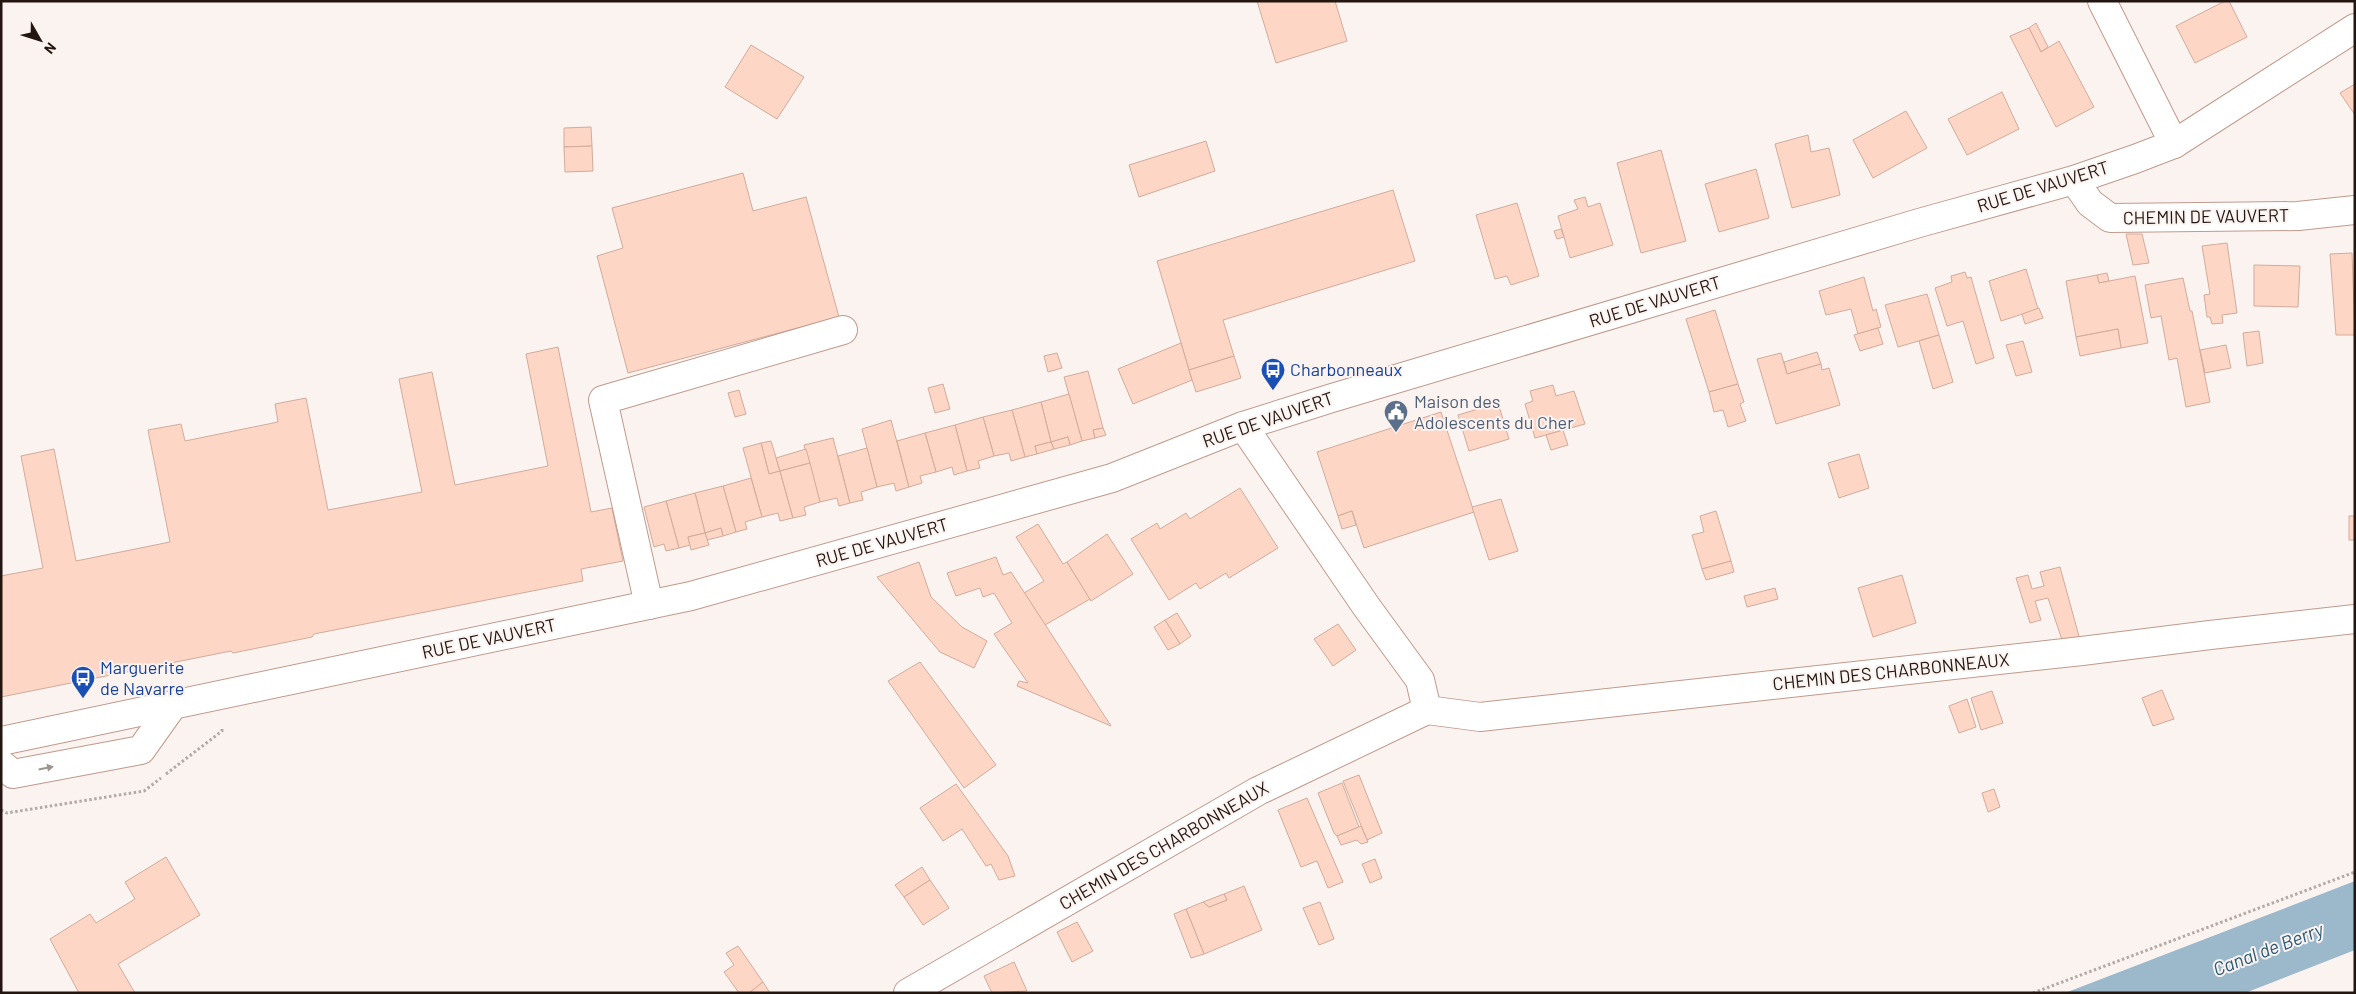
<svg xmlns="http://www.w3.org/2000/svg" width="2356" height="994" viewBox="0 0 2356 994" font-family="Barlow,sans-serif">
<rect width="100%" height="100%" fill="#fbf3f0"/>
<!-- water -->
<path fill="#9cb8cb" d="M2355 881V950L2245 993H2065Z"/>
<!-- building -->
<g fill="#fed6c6" stroke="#d1ab9b">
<path d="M1257 1H1335L1347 41 1276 63Z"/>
<path d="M2225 1H2229L2247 37 2195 63 2176 26Z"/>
<path d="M2036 23 2048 47 2041 52 2029 28Z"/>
<path d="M2029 28 2041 52 2059 41 2094 107 2056 127 2010 36Z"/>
<path d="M751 45 804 77 777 119 725 87Z"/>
<path d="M2355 84V115L2340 93Z"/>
<path d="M2002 92 2019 129 1967 155 1948 119Z"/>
<path d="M1906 111 1927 148 1873 178 1853 140Z"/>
<path d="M591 127 592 146 564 147V128Z"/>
<path d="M1808 135 1811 152 1829 148 1840 195 1792 208 1775 144Z"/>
<path d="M1206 141 1215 171 1139 197 1129 165Z"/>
<path d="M592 146 593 171 565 172 564 147Z"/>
<path d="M1661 150 1686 241 1641 253 1617 163Z"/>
<path d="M1756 169 1769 218 1719 232 1705 184Z"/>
<path d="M743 173 753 211 806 197 839 317 628 373 597 256 623 248 612 208Z"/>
<path d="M1393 190 1415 261 1223 320 1234 356 1189 370 1157 261Z"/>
<path d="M1585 197 1588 207 1600 203 1613 245 1570 258 1558 216 1578 209 1574 200Z"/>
<path d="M1517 203 1539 276 1511 285 1507 276 1495 279 1476 215Z"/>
<path d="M1561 229 1564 237 1557 239 1554 231Z"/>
<path d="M2126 234H2142L2149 263 2133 265Z"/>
<path d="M2227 243 2237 313 2222 315 2223 323 2212 324 2210 317H2207L2204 295 2210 294 2202 246Z"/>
<path d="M2352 253 2355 335H2336L2330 254Z"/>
<path d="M2254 265 2300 266 2298 307 2254 306Z"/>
<path d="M2026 269 2038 309 2001 321 1989 281Z"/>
<path d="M1965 272 1967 278 1971 277 1994 358 1976 364 1963 321 1947 326 1935 288 1952 282 1951 276Z"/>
<path d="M2107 273 2109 281 2099 283 2097 275Z"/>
<path d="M2097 275 2099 283 2135 276 2148 343 2121 348 2118 329 2076 337 2066 281Z"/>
<path d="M1864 277 1873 311 1876 309 1881 327 1858 334 1851 309 1826 315 1819 291Z"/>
<path d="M2183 278 2190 311H2192L2210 402 2186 407 2177 358 2169 360 2161 316 2151 318 2145 285Z"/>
<path d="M1927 294 1939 335 1898 347 1885 305Z"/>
<path d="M2039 308 2043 318 2025 324 2022 314Z"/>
<path d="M1715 310 1738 384 1709 392 1686 319Z"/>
<path d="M1878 328 1883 344 1860 351 1854 335Z"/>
<path d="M2118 329 2121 348 2080 356 2076 337Z"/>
<path d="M2259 331 2263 363 2247 366 2243 333Z"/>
<path d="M1939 335 1953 382 1933 389 1919 341Z"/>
<path d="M2023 341 2032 372 2016 376 2006 345Z"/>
<path d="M1181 343 1192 380 1133 404 1118 369Z"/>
<path d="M2226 345 2231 368 2205 373 2200 350Z"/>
<path d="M558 347 591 512 612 508 623 561 581 569 583 581 314 634 312 637 233 653 231 651 1 697V576L43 568 21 456 54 449 76 561 170 542 148 430 181 424 185 441 278 422 275 404 306 398 328 510 422 492 399 379 432 372 455 485 548 466 526 354Z"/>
<path d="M1817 352 1821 364 1787 374 1784 362Z"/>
<path d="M1057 353 1062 368 1048 372 1044 356Z"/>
<path d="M1781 353 1787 374 1821 364 1822 370 1829 368 1840 405 1776 424 1757 359Z"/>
<path d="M1234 356 1241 378 1196 392 1189 370Z"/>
<path d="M1088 371 1103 428 1093 430 1095 438 1082 441 1064 377Z"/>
<path d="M943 384 950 409 935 413 928 388Z"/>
<path d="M1738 384 1744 402 1740 404 1746 421 1728 427 1723 410 1714 412 1709 392Z"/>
<path d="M1553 385 1556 396 1574 391 1585 424 1535 438 1525 404 1533 401 1530 391Z"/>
<path d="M739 390 746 414 735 417 728 393Z"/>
<path d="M1069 394 1082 441 1070 445 1068 437 1051 442 1041 402Z"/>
<path d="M1041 402 1051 442 1035 446 1037 454 1025 457 1012 410Z"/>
<path d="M1498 403 1509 439 1469 451 1458 415Z"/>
<path d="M1012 410 1025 457 1011 461 1009 453 994 456 983 417Z"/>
<path d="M1441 412 1474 512 1364 548 1352 511 1338 516 1317 452Z"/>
<path d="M983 417 994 456 978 461 980 468 967 471 955 425Z"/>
<path d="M891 420 909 487 896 491 894 483 877 487 862 429Z"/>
<path d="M955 425 967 471 954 475 952 467 936 472 925 433Z"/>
<path d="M1103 428 1106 435 1095 438 1093 430Z"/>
<path d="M1563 430 1568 445 1551 450 1546 435Z"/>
<path d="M925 433 936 472 920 476 922 483 909 487 897 441Z"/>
<path d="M1068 437 1070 445 1054 449 1051 442Z"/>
<path d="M833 438 850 503 839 506 837 498 820 502 804 445Z"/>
<path d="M771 441 780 471 769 474 761 443Z"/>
<path d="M1051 442 1054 449 1037 454 1035 446Z"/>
<path d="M761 443 769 474 780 471 793 518 780 521 778 513 762 517 743 448Z"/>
<path d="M867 448 877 487 861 492 863 500 850 503 838 456Z"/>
<path d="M806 449 810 463 780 471 776 458Z"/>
<path d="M1859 454 1869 488 1839 498 1828 463Z"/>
<path d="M810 463 820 502 804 507 806 515 793 518 780 471Z"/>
<path d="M751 478 762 517 745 522 747 529 736 532 723 486Z"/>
<path d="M723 486 736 532 723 536 721 528 705 533 695 493Z"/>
<path d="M1240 488 1278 548 1229 578 1226 573 1200 589 1196 583 1169 600 1131 539 1157 523 1160 529 1186 513 1190 519Z"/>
<path d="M695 493 705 533 688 537 690 545 679 548 666 501Z"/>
<path d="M1501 499 1518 551 1489 560 1472 507Z"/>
<path d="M666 501 679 548 666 551 664 544 654 547 644 507Z"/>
<path d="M1352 511 1356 525 1342 529 1338 516Z"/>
<path d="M1716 511 1731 561 1702 569 1692 535 1704 532 1700 516Z"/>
<rect x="2349" y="516" width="6" height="24"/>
<path d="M1038 524 1063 564 1067 562 1090 599 1045 625 1024 593 1044 581 1016 537Z"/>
<path d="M721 528 723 536 707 540 705 533Z"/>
<path d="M705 533 709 545 691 550 688 537Z"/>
<path d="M1107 534 1133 574 1091 601 1067 562Z"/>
<path d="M996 557 1003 575 1011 572 1111 726 1017 686 1019 681 1028 683 994 634 1012 623 994 593 983 597 980 588 956 596 947 573Z"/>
<path d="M1731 561 1734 572 1706 580 1702 569Z"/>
<path d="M919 562 931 597 962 627 987 641 974 668 940 652 877 577Z"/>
<path d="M2060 567 2080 640 2063 643 2048 598 2035 601 2041 620 2030 623 2016 578 2028 575 2032 589 2044 586 2040 572Z"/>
<path d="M1902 575 1916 623 1873 637 1858 588Z"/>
<path d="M1775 588 1778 599 1747 607 1744 596Z"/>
<path d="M1177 613 1191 636 1180 644 1165 620Z"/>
<path d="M1165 620 1180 644 1168 650 1154 627Z"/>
<path d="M1338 624 1356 650 1333 666 1314 639Z"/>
<path d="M920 662 996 765 964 788 888 681Z"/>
<path d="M2162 690 2174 719 2153 726 2142 698Z"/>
<path d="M1992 691 2003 723 1981 730 1971 698Z"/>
<path d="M1967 699 1976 727 1959 733 1949 706Z"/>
<path d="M1359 775 1382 833 1367 840 1343 781Z"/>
<path d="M1342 783 1359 827 1337 836 1334 833 1318 793Z"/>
<path d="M956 784 1008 856 1015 876 999 880 991 864 986 866 962 829 943 841 920 808Z"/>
<path d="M1994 789 2000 807 1988 812 1982 793Z"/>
<path d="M1307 798 1343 882 1328 888 1317 861 1301 867 1278 810Z"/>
<path d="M1361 826 1368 842 1361 844 1357 840 1341 845 1337 836Z"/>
<path d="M166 857 200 915 118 964 135 993H79L50 939 90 914 96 923 135 899 125 882Z"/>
<path d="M1375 859 1382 878 1370 883 1362 864Z"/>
<path d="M922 867 930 880 904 897 895 885Z"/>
<path d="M930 880 949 908 923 925 904 897Z"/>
<path d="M1244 886 1262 930 1204 954 1186 909 1203 902 1209 907 1227 900 1224 894Z"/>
<path d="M1224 894 1227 900 1209 907 1203 902Z"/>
<path d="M1320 902 1334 939 1319 945 1303 908Z"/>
<path d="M1186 909 1204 954 1191 958 1174 914Z"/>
<path d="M1077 922 1093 951 1072 962 1057 932Z"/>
<path d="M738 946 763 982 749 993H739L724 972 734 965 726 953Z"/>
<path d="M1014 962 1027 991 992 993 984 976Z"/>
<path d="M763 982 770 993H749Z"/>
</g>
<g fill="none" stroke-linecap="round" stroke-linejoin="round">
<defs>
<g id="minor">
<path d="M2102 1 2174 144"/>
<path d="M2074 180 2090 203 2110 218 2298 216 2355 210"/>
<path d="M649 605 603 400 843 330"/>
<path d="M1427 710 1480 717 2082 651 2210 635 2355 619"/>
<path d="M1 741 691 596 1112 478 1243 426 1332 398 1919 223 2074 180 2135 159 2174 144 2355 28"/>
<path d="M1 764 13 774 141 750 173 705"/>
<path d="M908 993 1258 791 1427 710 1420 680 1366 606 1243 426"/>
</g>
</defs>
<!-- minor casing -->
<use href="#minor" stroke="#c09a8c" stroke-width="30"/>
<!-- path -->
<g stroke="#b3a9a5" stroke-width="3" stroke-dasharray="2.5 2.5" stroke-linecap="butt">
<path d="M166 774 222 731V728"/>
<path d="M1 810 7 813 144 791 161 778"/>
<path d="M2033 993 2355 872"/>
</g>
<!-- minor -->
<use href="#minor" stroke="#fff" stroke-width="28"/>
</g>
<!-- one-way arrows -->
<defs><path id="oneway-solid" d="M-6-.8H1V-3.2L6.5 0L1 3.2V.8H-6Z" transform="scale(1.25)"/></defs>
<use fill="#9c9693" href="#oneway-solid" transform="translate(46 768) rotate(-11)"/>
<!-- icons -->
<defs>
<symbol id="bus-pin" viewBox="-11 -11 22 30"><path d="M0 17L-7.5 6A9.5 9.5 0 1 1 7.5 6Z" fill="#1a4fb4" stroke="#fbf3f0"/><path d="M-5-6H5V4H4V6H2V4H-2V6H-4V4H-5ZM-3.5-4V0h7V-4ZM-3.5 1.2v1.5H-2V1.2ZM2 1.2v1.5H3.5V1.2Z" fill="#fff"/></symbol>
<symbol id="civic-pin" viewBox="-11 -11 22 30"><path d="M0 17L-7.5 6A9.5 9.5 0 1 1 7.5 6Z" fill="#5c6f8a" stroke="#fbf3f0"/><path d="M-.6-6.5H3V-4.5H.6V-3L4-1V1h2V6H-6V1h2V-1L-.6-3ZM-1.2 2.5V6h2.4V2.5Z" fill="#fff"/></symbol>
</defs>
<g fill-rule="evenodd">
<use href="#bus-pin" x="1259" y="356" width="28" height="38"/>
<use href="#civic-pin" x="1382" y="398" width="28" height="38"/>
<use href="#bus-pin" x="69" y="664" width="28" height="38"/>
</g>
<g text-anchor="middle" stroke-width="4" stroke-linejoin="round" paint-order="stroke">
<!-- street labels -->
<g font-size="18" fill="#231510" stroke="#fbf3f0">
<text transform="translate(2043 187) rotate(-17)" y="6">RUE DE VAUVERT</text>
<text transform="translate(2206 217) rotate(-1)" y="6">CHEMIN DE VAUVERT</text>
<text transform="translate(1655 302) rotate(-17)" y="6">RUE DE VAUVERT</text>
<text transform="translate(1268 420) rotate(-19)" y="6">RUE DE VAUVERT</text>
<text transform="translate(882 543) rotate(-16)" y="6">RUE DE VAUVERT</text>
<text transform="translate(489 639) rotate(-12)" y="6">RUE DE VAUVERT</text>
<text transform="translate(1891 672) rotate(-6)" y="6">CHEMIN DES CHARBONNEAUX</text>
<text transform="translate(1164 846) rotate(-30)" y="6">CHEMIN DES CHARBONNEAUX</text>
</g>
<!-- transit labels -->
<g font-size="18" fill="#164399" stroke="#fbf3f0" text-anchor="start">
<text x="1290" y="376">Charbonneaux</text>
<text x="100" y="674">Marguerite<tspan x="100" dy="21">de Navarre</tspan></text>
</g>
<!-- service labels -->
<g font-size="18" fill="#4e5e75" stroke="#fbf3f0" text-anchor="start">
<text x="1414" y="408">Maison des<tspan x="1414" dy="21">Adolescents du Cher</tspan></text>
</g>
<!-- water labels -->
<g font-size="19" font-style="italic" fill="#2a5a78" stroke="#fbf3f0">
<text transform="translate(2268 949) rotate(-21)" y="7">Canal de Berry</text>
</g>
</g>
<!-- border -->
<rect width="2356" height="994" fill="none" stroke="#231510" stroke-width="5"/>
<!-- north arrow -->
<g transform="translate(40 40) rotate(129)" stroke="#fbf3f0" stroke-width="4" paint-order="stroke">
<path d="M0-4L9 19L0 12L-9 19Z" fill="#231510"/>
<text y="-8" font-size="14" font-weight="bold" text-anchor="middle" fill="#231510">N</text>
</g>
</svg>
